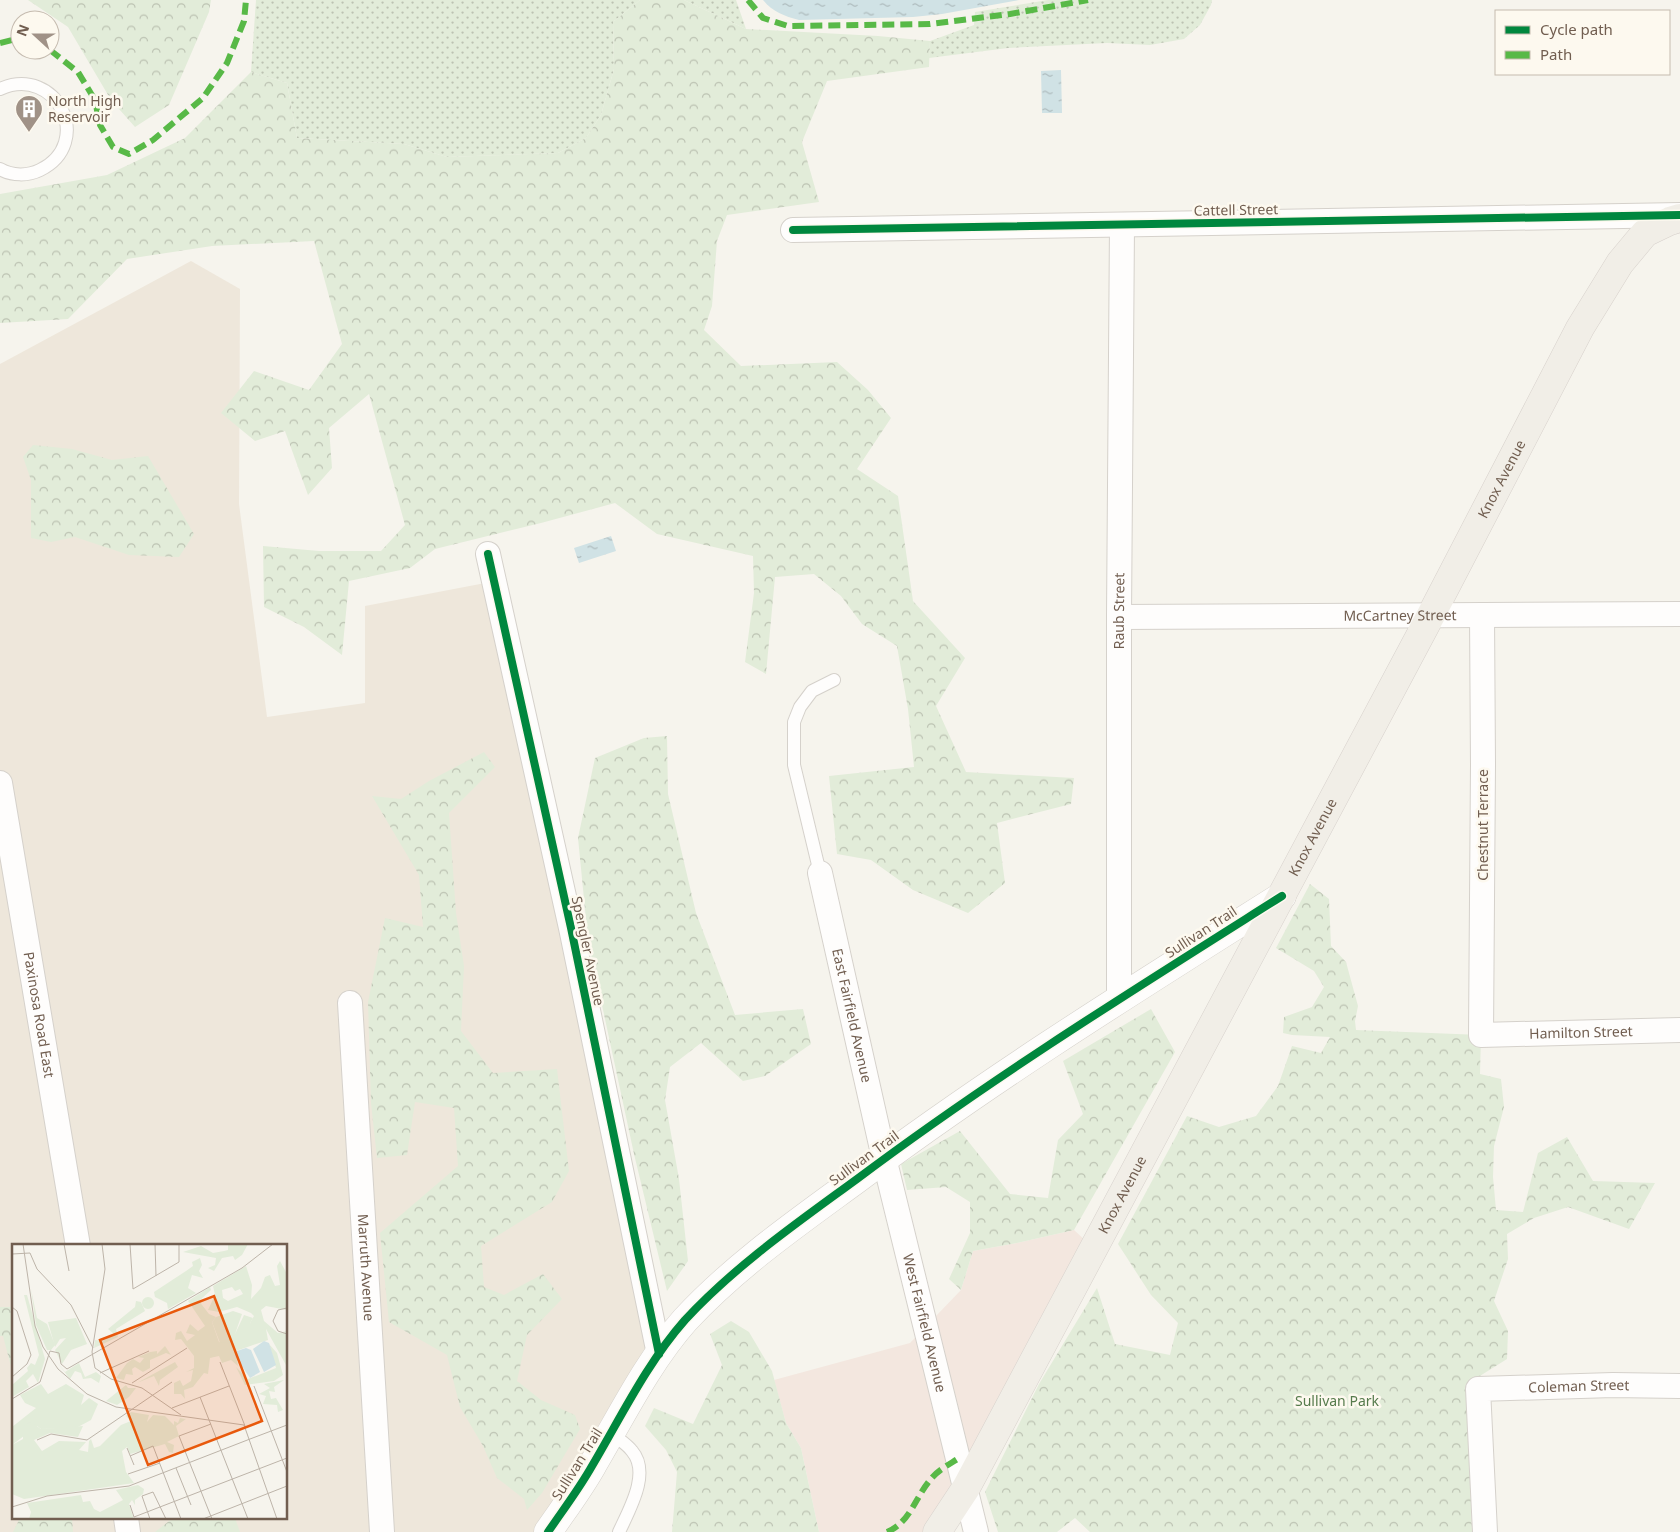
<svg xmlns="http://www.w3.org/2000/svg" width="1680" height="1532" viewBox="0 0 1680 1532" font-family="'Noto Sans',sans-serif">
<defs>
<pattern id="grass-dots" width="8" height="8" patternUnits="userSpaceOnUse" patternTransform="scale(1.25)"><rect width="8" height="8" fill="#e2ecd9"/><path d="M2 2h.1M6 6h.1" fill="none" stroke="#bcc2b2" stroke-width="1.8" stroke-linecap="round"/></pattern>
<pattern id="forest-crowns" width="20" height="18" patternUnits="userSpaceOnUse" patternTransform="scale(1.25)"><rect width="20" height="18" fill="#e2ecd9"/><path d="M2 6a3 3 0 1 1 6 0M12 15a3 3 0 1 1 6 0" fill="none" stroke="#bcc2b2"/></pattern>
<pattern id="water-ripples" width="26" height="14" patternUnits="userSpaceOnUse" patternTransform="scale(1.25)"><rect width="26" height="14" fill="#d0e2e5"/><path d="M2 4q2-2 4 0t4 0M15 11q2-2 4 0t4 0" fill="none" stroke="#adbabc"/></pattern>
</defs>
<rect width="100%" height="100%" fill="#f6f4ed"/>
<!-- residential -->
<path fill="#eee7db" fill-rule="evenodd" d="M191 261 240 289 239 504 267 717 365 703V606L501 580 662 1320 635 1407 539 1532H0V364ZM14 1246H286V1518H14Z"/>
<!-- commercial -->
<path fill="#f3e7df" d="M1074 1230 1086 1241 926 1532H819L801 1448 786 1423 774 1380 910 1343 961 1290 973 1251 1017 1243Z"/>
<!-- grass -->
<g fill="url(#grass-dots)">
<path d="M256 0H640L613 22 614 69 601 115 586 138 558 153 447 157 404 144 297 138 287 83 251 72Z"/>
<path d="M684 0H736L746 29Z"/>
<path d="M1048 0H1212L1211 5 1200 25 1184 39 1150 45 1107 43 1008 48 929 58 930 41 974 25 975 12Z"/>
</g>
<!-- forest -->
<g fill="url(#forest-crowns)">
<path d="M28 0H211L209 12 169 105 135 127 111 100 68 27Z"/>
<path d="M640 0H684L746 29 878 36 930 41 929 67 827 81 802 142 819 202 727 215 717 241 712 306 704 330 741 366 837 362 868 390 891 418 857 469 898 496 913 601 965 658 936 706 966 772 1074 778 1071 804 997 823 1005 883 968 913 913 890 871 860 837 854 829 776 914 767 908 709 897 646 862 624 841 596 814 574 775 577 766 674 745 662 754 593 753 556 657 534 615 503 541 523 435 549 410 568 349 581 342 655 304 627 264 607 263 546 319 551H381L405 525 369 394 329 428 332 468 308 495 285 431 255 441 221 413 254 371 309 390 342 344 314 241 212 246 127 259 68 319 0 323V194L107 175 185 138 251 72 287 83 297 138 404 144 447 157 558 153 586 138 601 115 614 69 613 22Z"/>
<path d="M33 445 72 449 112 460 148 456 194 534 179 557 129 555 75 537 51 542 31 538V480L23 457Z"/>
<path d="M667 736 668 794 696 913 735 1015 803 1009 811 1044 765 1076 743 1081 701 1043 670 1067 665 1100 679 1179 688 1261 667 1291 634 1154 588 940 578 838 595 758 644 738Z"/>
<path d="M484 752 495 767 449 813 456 913 464 966 461 1031 493 1073 557 1069 569 1171 552 1202 481 1246 484 1287 504 1295 543 1274 562 1299 527 1335 517 1381 541 1400 575 1415 580 1429 542 1493 527 1510 524 1499 497 1478 483 1446 460 1407 447 1355 389 1322 380 1233 458 1166 454 1108 415 1102 407 1155 377 1158 371 1103 368 1002 385 918 423 927 419 875 372 796 401 799 429 781Z"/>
<path d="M1310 884 1329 899 1331 946 1346 962 1358 1006 1355 1021 1356 1030 1481 1035 1480 1074 1501 1079 1504 1107 1494 1146 1493 1177 1496 1210 1523 1212 1538 1153 1567 1137 1593 1181 1655 1183 1629 1229 1568 1207 1534 1218 1507 1234 1508 1259 1494 1301 1508 1331 1507 1359 1467 1384 1472 1532H1090L1075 1518 1057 1532H998L985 1492 1039 1384 1097 1288 1115 1344 1170 1355 1178 1323 1151 1295 1118 1244 1187 1116 1219 1127 1256 1116 1278 1086 1292 1046 1321 1053 1330 1037 1292 1035 1283 1033 1284 1017 1312 1007 1324 987 1314 971 1276 948Z"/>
<path d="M1151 1009 1175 1052 1074 1230 1017 1243 973 1251 961 1290 949 1279 970 1233V1202L946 1187 907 1190 901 1164 960 1131 1010 1194 1048 1198 1058 1140 1083 1114 1063 1061Z"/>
<path d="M0 1307H14V1378L3 1336H0Z"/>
<path d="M731 1321 749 1332 772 1371 786 1423 801 1448 819 1532H672L677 1472 666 1450 645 1426 654 1408 693 1424 722 1365 710 1334Z"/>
<path d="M20 1518H72L73 1532H13Z"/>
<path d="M173 1518H235L240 1532H155Z"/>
</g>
<!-- water -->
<g fill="url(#water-ripples)">
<path d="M763 0H1019L942 14 913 17 799 20C784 16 773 12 763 0Z"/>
<path d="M1061 70 1062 113H1042L1041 71Z"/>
<path d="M611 536 616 551 579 563 574 548Z"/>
</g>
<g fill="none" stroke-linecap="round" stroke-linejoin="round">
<defs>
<g id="service">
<path d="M0 89C57 64 95 143 40 170 28 176 12 176 0 169"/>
<path d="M820 873 794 765V722L800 707 812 691 834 680"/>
<path d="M611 1433C618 1439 627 1444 632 1451 651 1473 629 1510 619 1532"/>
</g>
<g id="minor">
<path d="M793 230 1680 215"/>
<path d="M488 554 571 928 659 1354"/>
<path id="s1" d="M1482 615 1483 764 1481 1035 1680 1030"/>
<path id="s2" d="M1119 617 1680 614"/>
<path id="s3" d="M0 783 78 1246"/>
<path id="s4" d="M820 873 884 1158 976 1532"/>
<path id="s5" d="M1119 999V617L1122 225"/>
<path id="s6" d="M350 1003 382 1532"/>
<path d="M126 1518 128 1532"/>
<path id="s7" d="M1485 1532 1478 1389 1613 1385 1680 1386"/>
</g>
<path id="tertiary" d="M548 1532C563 1510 579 1489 592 1466 621 1417 647 1363 685 1320 736 1265 797 1223 857 1179 993 1077 1138 987 1282 896"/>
<g id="primary">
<path id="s8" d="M937 1532 966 1488 1431 615 1580 328 1620 263 1645 233 1670 221 1680 218"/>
</g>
</defs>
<!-- service casing -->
<use href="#service" stroke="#d5d1cb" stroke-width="14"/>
<!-- minor casing -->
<use href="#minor" stroke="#d5d1cb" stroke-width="26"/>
<!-- tertiary casing -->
<use href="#tertiary" stroke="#d5d1cb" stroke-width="29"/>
<!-- primary casing -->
<use href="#primary" stroke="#d7d1cc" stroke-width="29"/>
<!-- service -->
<use href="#service" stroke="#fefdfc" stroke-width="12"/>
<!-- minor -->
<use href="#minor" stroke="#fefdfc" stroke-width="24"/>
<!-- tertiary -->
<use href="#tertiary" stroke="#fefdfc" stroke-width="28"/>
<!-- primary -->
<use href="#primary" stroke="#f1eee7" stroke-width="28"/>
<!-- quiet -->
<g stroke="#58b947" stroke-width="6" stroke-dasharray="12 6" stroke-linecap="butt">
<path d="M748 0 763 18 788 26 930 24 1010 14 1088 0"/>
<path d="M0 43 20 38"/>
<path d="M50 50 78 72 95 100 100 125 113 147 129 154 153 140 203 98 227 63 244 21 246 0"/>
<path d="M887 1532C911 1522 915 1497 931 1479 938 1470 950 1464 959 1458"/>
</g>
<defs>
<g id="cycleway">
<path d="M793 230 1680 215"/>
<path d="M488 554 571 928 659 1354"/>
<path d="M548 1532C563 1510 579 1489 592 1466 621 1417 647 1363 685 1320 736 1265 797 1223 857 1179 993 1077 1138 987 1282 896"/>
</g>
</defs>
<!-- cycleway casing -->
<use href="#cycleway" stroke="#fdf9ef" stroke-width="11"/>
<!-- cycleway -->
<use href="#cycleway" stroke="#00873e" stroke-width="8"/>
</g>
<!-- icons -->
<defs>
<symbol id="building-pin" viewBox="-11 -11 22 30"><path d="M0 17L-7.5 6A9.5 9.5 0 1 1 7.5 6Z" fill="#a09287" stroke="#fdf9ef"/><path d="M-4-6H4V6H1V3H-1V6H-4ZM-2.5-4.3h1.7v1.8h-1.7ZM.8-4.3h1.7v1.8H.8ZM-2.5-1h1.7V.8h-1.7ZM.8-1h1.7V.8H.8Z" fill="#fff"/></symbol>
</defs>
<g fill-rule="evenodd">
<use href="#building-pin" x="13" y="93" width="32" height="43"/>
</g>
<g text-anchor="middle" stroke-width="5" stroke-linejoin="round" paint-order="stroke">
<!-- poi labels -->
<g font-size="14" fill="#715e50" stroke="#fdf9ef" text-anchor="start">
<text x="48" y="106">North High<tspan x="48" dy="16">Reservoir</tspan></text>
</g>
<!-- street labels -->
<g font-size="14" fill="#715e50" stroke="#fdf9ef">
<text transform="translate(1236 210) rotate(-1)" y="5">Cattell Street</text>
<text dy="5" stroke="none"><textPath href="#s8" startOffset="1195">Knox Avenue</textPath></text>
<text dy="5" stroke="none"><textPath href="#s5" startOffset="388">Raub Street</textPath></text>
<text dy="5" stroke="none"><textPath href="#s2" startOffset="281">McCartney Street</textPath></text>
<text transform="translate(1483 825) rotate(-90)" y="5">Chestnut Terrace</text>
<text dy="5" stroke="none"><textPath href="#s8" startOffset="790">Knox Avenue</textPath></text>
<text transform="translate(1201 932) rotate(-33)" y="5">Sullivan Trail</text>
<text transform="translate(588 951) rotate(78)" y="5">Spengler Avenue</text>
<text dy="5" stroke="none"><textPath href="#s3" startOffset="235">Paxinosa Road East</textPath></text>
<text dy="5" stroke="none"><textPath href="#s4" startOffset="146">East Fairfield Avenue</textPath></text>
<text dy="5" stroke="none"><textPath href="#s1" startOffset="520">Hamilton Street</textPath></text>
<text transform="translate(864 1158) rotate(-36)" y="5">Sullivan Trail</text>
<text dy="5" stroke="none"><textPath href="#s8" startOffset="385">Knox Avenue</textPath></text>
<text dy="5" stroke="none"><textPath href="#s6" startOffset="265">Marruth Avenue</textPath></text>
<text dy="5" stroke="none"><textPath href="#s4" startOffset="462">West Fairfield Avenue</textPath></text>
<text dy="5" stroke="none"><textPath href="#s7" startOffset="244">Coleman Street</textPath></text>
<text transform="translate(577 1464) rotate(-58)" y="5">Sullivan Trail</text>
</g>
<!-- park labels -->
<g font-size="14" fill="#567b4c" stroke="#fdf9ef">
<text x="1337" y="1406">Sullivan Park</text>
</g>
</g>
<!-- overview -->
<g transform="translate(12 1244)">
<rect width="275" height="275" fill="#f6f4ed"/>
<path d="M130 59a6 6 0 1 1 12 0a6 6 0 1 1-12 0ZM221 67 230 70 223 90 232 71 241 74 238 79 254 85 256 96 221 108 214 100 208 99 200 78 204 73ZM64 74 75 100 59 106 50 120 43 106 54 94 48 95 43 103 36 78ZM257 100 265 109 271 131 262 137 233 141 224 123 236 135 264 124ZM29 140 36 150 54 140 72 151 69 161 77 154 86 160 79 176 64 184 29 185 25 182 0 201V183L24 164 13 159 8 151Z" fill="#e2ecd9"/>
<path d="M216 0H236L230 11 223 16 221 12 210 14 202 27 196 24 203 21 204 14 171 8 189 2 201 9 212 7 216 6ZM188 14 190 21 187 27 191 34 180 31 176 44 184 49 156 65 155 59 143 53 142 48 174 27 181 22 180 18ZM268 17 275 30V66L254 62 249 66 252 77 266 89 275 87 274 121 254 85 246 87 238 79 242 72 239 69 225 63 207 68 196 66 203 51 201 42 234 22 240 41 239 55 249 44 253 33 258 31 263 42 268 41 265 22ZM220 43 223 47 228 45 231 50 216 57 211 54 210 46ZM198 43 199 46 187 57 197 70 204 73 200 78 207 98 222 100 226 122 219 116 210 119 207 112 198 114 196 130 192 129 181 143 172 146 173 155 169 150H162V139L168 136 171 142 179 137 181 126 174 128 182 124V112L169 95 163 96 164 89 169 87 175 97 183 91 174 89 178 80 186 87 193 82 176 57ZM19 45 25 74 35 80 43 101 39 106H35L24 81ZM12 51H15L33 115 26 139 21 130 14 137 17 143 0 153V141L16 127 15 124 19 119 23 121 27 111ZM124 57 129 58 133 67 104 85 106 93 82 104 83 96 91 97 102 90 96 85 123 63ZM153 102 159 111 154 109 138 116V124L131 128 123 123 120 125 121 131 114 130 112 136 104 134 115 119 121 115 128 119 132 114 126 113 138 108 145 107V110ZM41 113 53 128 67 119 73 133 84 128 89 132 87 139 79 134 71 135 69 129 63 127 58 135ZM163 118 166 123 148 136 147 142 142 132 125 139ZM272 136 262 143 263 148 257 147 259 155 264 154 271 166 266 168 265 161 251 160 254 152 247 150 258 144 252 140ZM114 141 116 144H124L117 153 105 161 94 157ZM119 168 137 171 135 178 141 171 153 172 162 181V177L166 179 168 174 174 175 164 182 167 192 155 198 162 201 161 209 157 208 153 200 118 210 115 203 110 207 114 228 122 239 12 255 0 250V201L11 195V184L14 180 19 178 29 185 71 182 66 193 38 189 22 196 30 207 47 197 74 198 67 206 76 208 77 197 79 195 82 204 88 202 109 181 119 177 114 172ZM126 241 132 245 131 250 123 256V261L120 256 117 260 122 275H17L19 268 15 259 69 251 71 258 78 257 82 265 88 268 111 256 104 246Z" fill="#e2ecd9" fill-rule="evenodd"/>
<path d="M252 97 257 99 264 121 252 128 241 105ZM234 104 239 106 248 128 238 134 223 112 225 107Z" fill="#d0e2e5"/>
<path fill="none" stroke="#bdb4a9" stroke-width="1" d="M11 0 23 82 31 103 46 125 75 150 104 163 232 181 265 275M52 0 57 27M90 0 93 25 80 108 83 124 99 135 130 144 169 171M118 0 121 45 167 18V0M143 0 144 32M0 10 18 9 25 25 59 61 81 104M0 63 5 67 19 111 15 120 0 133M275 64 266 66 261 77 266 87 275 90M208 118 233 182M88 129 137 107M120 139 175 104M242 142 275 228M188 153 236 275M0 155 28 138 38 107 47 109 49 120 55 125 230 24 261 0M160 164 217 142M199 180 167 192 200 275M238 195 275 181M25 196 39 190 75 196 160 138M115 204 122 221M118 212 141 202 169 275M164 224 179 261M116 230 148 219M118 261 122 273 275 214M0 263 35 252 117 242 238 195M138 275 130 252 141 248 154 275M191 275 275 242"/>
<path fill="#e8590c" fill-opacity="0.15" stroke="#e8590c" stroke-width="2.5" d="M202 52 250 177 136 221 88 96Z"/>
<rect width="275" height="275" fill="none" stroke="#715e50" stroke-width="2.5"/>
</g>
<!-- legend -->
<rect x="1495" y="10" width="175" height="65" fill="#fdf9ef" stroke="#c5bbaf"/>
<rect x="1505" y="26" width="25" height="8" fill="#00873e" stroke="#c5bbaf"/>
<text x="1540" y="35" font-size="15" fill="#715e50">Cycle path</text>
<rect x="1505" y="51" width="25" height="8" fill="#58b947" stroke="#c5bbaf"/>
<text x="1540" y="60" font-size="15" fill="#715e50">Path</text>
<!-- north arrow -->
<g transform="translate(35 35) rotate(291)"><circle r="24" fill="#fdf9ef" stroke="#c5bbaf"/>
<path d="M0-4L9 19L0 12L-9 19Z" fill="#a09287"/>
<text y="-8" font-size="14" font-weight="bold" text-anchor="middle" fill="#715e50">N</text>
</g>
</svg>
